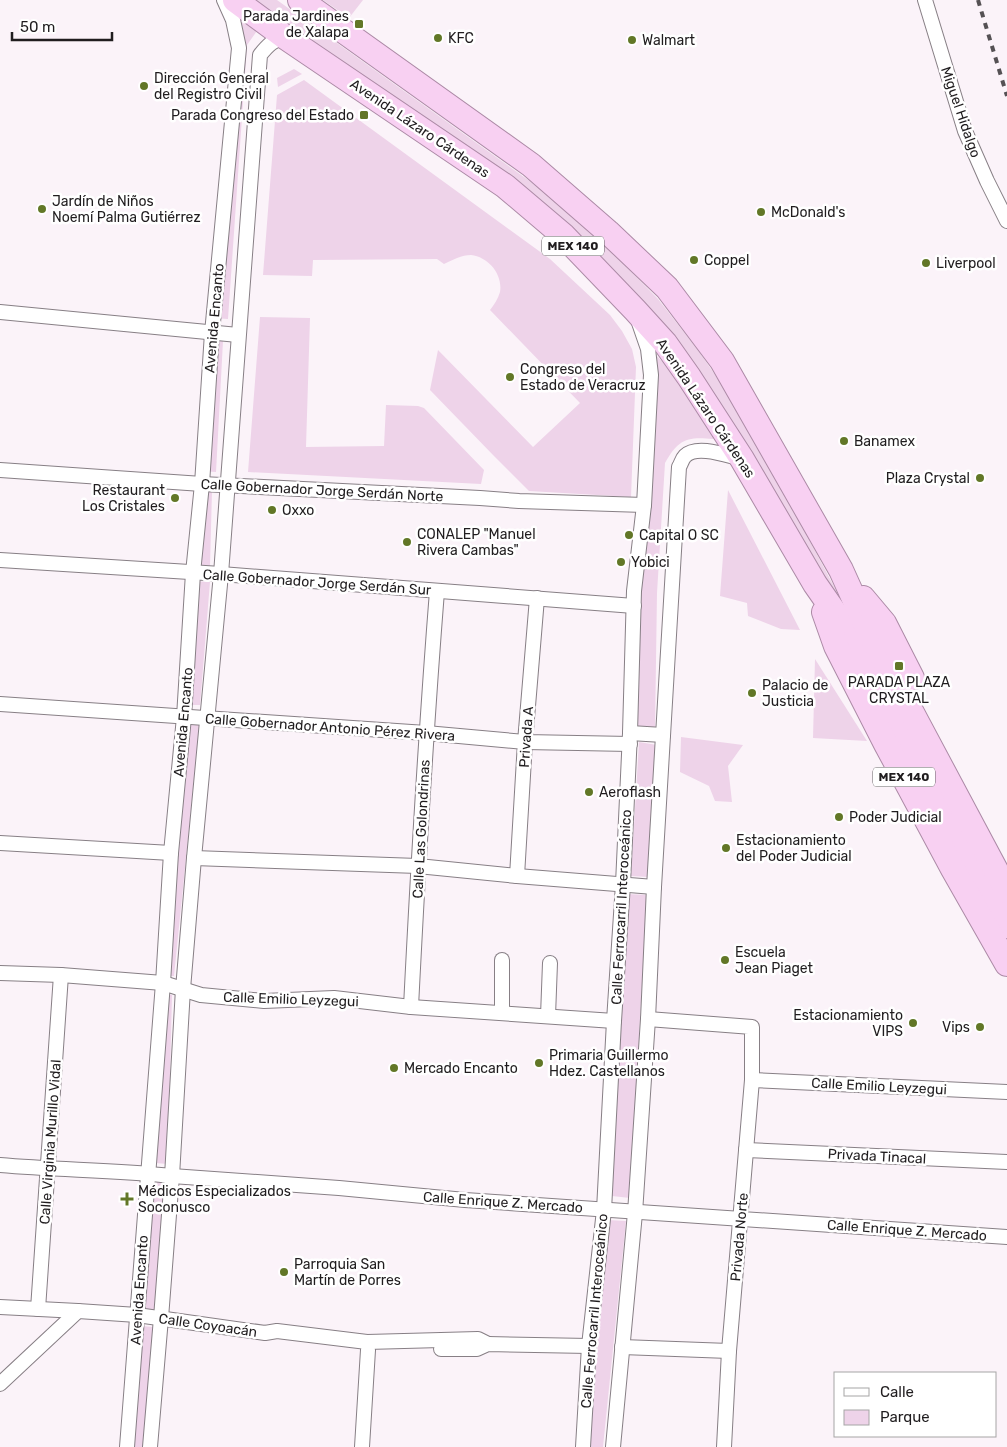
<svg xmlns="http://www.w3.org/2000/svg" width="1007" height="1447" viewBox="0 0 1007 1447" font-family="Rubik,sans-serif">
<rect width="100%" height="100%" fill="#fbf3f9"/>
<!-- green -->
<g fill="#eed3e9">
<path d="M253 0H277L549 195 607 247 658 299 698 350 731 398 759 446 1007 910 749 451 721 404 690 359 658 319Z"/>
<path d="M323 0H363L349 18Z"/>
<path d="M228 8 259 28 247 45 228 319 212 318 232 42Z"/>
<path d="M294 69 302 74 278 87 277 78Z"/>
<path d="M304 80 550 259 610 315 622 331 632 349 636 367 631 497 529 491 494 456 430 390 438 350 533 447 580 403 490 310C494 305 498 299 500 292 503 275 489 257 471 255 462 255 452 260 444 264L437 259 313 260 312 276 263 275 277 95Z"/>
<path d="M260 317 310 318 306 447 384 446 386 405 418 406 424 408 484 470 481 484 248 472Z"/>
<path d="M210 339 223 341 216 472 200 471Z"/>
<path d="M651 350 683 383 715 434 713 439C686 436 678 440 665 463L657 593 655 729 638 727 637 592Z"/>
<path d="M728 490 800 630 781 629 748 616 747 603 720 596Z"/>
<path d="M197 491H212L210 566 193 565Z"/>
<path d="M191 581 210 582 200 705H184Z"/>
<path d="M815 659 867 741 813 738Z"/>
<path d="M183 719 200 720 174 976H157Z"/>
<path d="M681 737 743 745 728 766 732 802 715 801 709 786 680 772Z"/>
<path d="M639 742 657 745 648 877 631 876Z"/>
<path d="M627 894 647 895 630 1198 612 1196Z"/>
<path d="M156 994 172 995 168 1164 155 1163Z"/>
<path d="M154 1177 167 1178 156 1310 143 1309Z"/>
<path d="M608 1220 626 1221 603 1447H589Z"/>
<path d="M142 1326 153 1327 146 1447H134Z"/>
</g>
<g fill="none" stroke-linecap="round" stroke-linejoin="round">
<defs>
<g id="minor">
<path d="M925 0 965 131 987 181 1007 221"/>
<path d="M0 312 238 335"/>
<path d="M0 470 202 484 480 498 519 501 644 505"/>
<path d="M0 560 221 574 634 606"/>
<path d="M0 704 426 733 525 742 630 744"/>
<path d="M630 733 663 735"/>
<path d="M0 843 171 853"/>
<path d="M194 858 418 866 517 876 654 887"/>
<path d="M517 876 525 742 537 598"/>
<path d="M502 960V1013"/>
<path d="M0 973 61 975 163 983 201 995 264 1001 334 998 411 1007 614 1021"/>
<path d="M411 1007C418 868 426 730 437 591"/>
<path d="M548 1016 550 963"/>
<path d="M648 1019 752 1027V1080L729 1351 724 1447"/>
<path d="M752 1080 1007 1092"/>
<path d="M746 1150 1007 1162"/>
<path d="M0 1165C57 1170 115 1170 172 1176L339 1188 465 1200 1007 1237"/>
<path d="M0 1307 78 1311 137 1315 265 1333 277 1331 367 1342 478 1339 488 1344"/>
<path d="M38 1309 61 975"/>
<path d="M622 1347 729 1351"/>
<path d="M441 1349H477L488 1344 589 1346"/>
<path d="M0 1384 78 1311"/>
<path d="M127 1447 163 983 171 853 184 717 193 573 202 484 212 333 239 48 233 20 224 0"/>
<path d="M150 1447 161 1318 172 1176 183 989 194 858 221 574 260 55C268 45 273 40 285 37"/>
<path d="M362 1447 368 1350"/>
<path d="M583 1447 589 1346 604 1210 614 1021 623 884 630 733 634 591 644 505 651 375 648 349 638 320"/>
<path d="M613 1447 635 1213 648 1019 654 887 679 467C681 464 682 459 685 456 697 444 728 456 742 459"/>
</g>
<g id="trunk">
<path d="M235 0 285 37 505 186 564 236 635 310 665 343 689 377 742 459 815 584 852 637 1007 926"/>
<path d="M300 0 531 165 608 232 667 288 722 361 841 570 869 632 1007 891"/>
<path d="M863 598 884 623 912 678"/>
<path d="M824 612 836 646 886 744 953 869 1007 964"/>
</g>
</defs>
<!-- minor casing -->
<use href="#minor" stroke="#877f85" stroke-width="16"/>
<!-- trunk casing -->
<use href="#trunk" stroke="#ac8aa6" stroke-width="26"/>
<!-- minor -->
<use href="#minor" stroke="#fff" stroke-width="14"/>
<!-- trunk -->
<use href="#trunk" stroke="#f8d0f2" stroke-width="24"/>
<!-- rail -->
<path stroke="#555154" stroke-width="4" stroke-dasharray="6 6" stroke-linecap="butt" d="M978 0 1007 96"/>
</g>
<!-- markers -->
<g fill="#627727" stroke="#fff" stroke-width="2">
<rect x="354" y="19" width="10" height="10" rx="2.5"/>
<circle cx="438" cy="38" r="5"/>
<circle cx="632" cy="40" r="5"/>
<circle cx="144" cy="86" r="5"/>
<rect x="359" y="110" width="10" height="10" rx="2.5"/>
<circle cx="42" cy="209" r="5"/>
<circle cx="761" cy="212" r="5"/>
<circle cx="694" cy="260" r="5"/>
<circle cx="926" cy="263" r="5"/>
<circle cx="510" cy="377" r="5"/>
<circle cx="844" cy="441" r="5"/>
<circle cx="980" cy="478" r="5"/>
<circle cx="175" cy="498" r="5"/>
<circle cx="272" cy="510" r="5"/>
<circle cx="629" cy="535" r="5"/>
<circle cx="407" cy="542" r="5"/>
<circle cx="621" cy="562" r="5"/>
<rect x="894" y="661" width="10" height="10" rx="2.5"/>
<circle cx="752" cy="693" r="5"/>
<circle cx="589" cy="792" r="5"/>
<circle cx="839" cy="817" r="5"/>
<circle cx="726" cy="848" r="5"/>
<circle cx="725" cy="960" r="5"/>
<circle cx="913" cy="1023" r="5"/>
<circle cx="980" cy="1027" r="5"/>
<circle cx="539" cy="1063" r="5"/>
<circle cx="394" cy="1068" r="5"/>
<path d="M124.5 1191.5h5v5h5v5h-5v5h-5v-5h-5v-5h5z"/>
<circle cx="284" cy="1272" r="5"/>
</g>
<g text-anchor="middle" stroke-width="5" stroke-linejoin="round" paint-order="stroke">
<!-- shield labels -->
<g fill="#fff" stroke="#636162" stroke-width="1">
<rect x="542" y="236.5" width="62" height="19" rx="4"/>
<rect x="873" y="767.5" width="62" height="19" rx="4"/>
</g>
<g font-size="12" font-weight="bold" fill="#201d1f">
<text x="573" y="250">MEX 140</text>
<text x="904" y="781">MEX 140</text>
</g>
<!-- poi labels -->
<g font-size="14" fill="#201d1f" stroke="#fff" text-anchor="start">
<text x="349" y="21" text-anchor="end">Parada Jardines<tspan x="349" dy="16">de Xalapa</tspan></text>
<text x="448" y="43">KFC</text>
<text x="642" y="45">Walmart</text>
<text x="154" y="83">Dirección General<tspan x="154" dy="16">del Registro Civil</tspan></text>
<text x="354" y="120" text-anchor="end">Parada Congreso del Estado</text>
<text x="52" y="206">Jardín de Niños<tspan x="52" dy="16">Noemí Palma Gutiérrez</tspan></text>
<text x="771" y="217">McDonald's</text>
<text x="704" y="265">Coppel</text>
<text x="936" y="268">Liverpool</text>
<text x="520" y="374">Congreso del<tspan x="520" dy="16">Estado de Veracruz</tspan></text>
<text x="854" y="446">Banamex</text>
<text x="970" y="483" text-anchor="end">Plaza Crystal</text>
<text x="165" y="495" text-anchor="end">Restaurant<tspan x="165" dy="16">Los Cristales</tspan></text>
<text x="282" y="515">Oxxo</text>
<text x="417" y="539">CONALEP "Manuel<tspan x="417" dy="16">Rivera Cambas"</tspan></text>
<text x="639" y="540">Capital O SC</text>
<text x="631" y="567">Yobici</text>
<text x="899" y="687" text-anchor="middle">PARADA PLAZA<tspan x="899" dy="16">CRYSTAL</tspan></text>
<text x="762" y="690">Palacio de<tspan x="762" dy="16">Justicia</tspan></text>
<text x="599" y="797">Aeroflash</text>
<text x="849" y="822">Poder Judicial</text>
<text x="736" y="845">Estacionamiento<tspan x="736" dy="16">del Poder Judicial</tspan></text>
<text x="735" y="957">Escuela<tspan x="735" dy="16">Jean Piaget</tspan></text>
<text x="903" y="1020" text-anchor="end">Estacionamiento<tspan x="903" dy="16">VIPS</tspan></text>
<text x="970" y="1032" text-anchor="end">Vips</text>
<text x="549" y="1060">Primaria Guillermo<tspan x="549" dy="16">Hdez. Castellanos</tspan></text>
<text x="404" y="1073">Mercado Encanto</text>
<text x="138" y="1196">Médicos Especializados<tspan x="138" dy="16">Soconusco</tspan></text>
<text x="294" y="1269">Parroquia San<tspan x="294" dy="16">Martín de Porres</tspan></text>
</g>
<!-- street labels -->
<g font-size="14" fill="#201d1f" stroke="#fff">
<text transform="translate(961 112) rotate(71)" y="5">Miguel Hidalgo</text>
<text transform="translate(420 128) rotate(34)" y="5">Avenida Lázaro Cárdenas</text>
<text transform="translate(214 318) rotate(-85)" y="5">Avenida Encanto</text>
<text transform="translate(706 408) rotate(56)" y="5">Avenida Lázaro Cárdenas</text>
<text transform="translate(322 490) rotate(3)" y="5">Calle Gobernador Jorge Serdán Norte</text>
<text transform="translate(317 582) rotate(4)" y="5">Calle Gobernador Jorge Serdán Sur</text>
<text transform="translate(183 722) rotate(-85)" y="5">Avenida Encanto</text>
<text transform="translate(330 727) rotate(4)" y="5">Calle Gobernador Antonio Pérez Rivera</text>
<text transform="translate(526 737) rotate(-86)" y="5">Privada A</text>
<text transform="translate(421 829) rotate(-87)" y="5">Calle Las Golondrinas</text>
<text transform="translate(621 907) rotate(-87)" y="5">Calle Ferrocarril Interoceánico</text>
<text transform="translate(291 999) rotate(2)" y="5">Calle Emilio Leyzegui</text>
<text transform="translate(879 1086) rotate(3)" y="5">Calle Emilio Leyzegui</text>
<text transform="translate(50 1142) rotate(-86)" y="5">Calle Virginia Murillo Vidal</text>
<text transform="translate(877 1156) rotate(3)" y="5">Privada Tinacal</text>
<text transform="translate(503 1202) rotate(4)" y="5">Calle Enrique Z. Mercado</text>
<text transform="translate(907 1230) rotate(4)" y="5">Calle Enrique Z. Mercado</text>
<text transform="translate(739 1237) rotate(-85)" y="5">Privada Norte</text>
<text transform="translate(139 1290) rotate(-86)" y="5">Avenida Encanto</text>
<text transform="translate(594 1311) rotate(-85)" y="5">Calle Ferrocarril Interoceánico</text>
<text transform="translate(208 1325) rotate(8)" y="5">Calle Coyoacán</text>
</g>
</g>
<!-- legend -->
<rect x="834" y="1372" width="162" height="65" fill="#ffffff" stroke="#a6a5a5"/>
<rect x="844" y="1388" width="25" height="8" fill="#ffffff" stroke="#a6a5a5"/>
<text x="880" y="1397" font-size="15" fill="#201d1f">Calle</text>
<rect x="844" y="1410" width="25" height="15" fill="#eed3e9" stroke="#a6a5a5"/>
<text x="880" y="1422" font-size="15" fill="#201d1f">Parque</text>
<!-- scale -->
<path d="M12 32v8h100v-8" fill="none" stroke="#201d1f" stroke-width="2.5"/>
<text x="20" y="32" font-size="15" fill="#201d1f" stroke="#ffffff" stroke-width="4" paint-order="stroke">50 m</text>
</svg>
